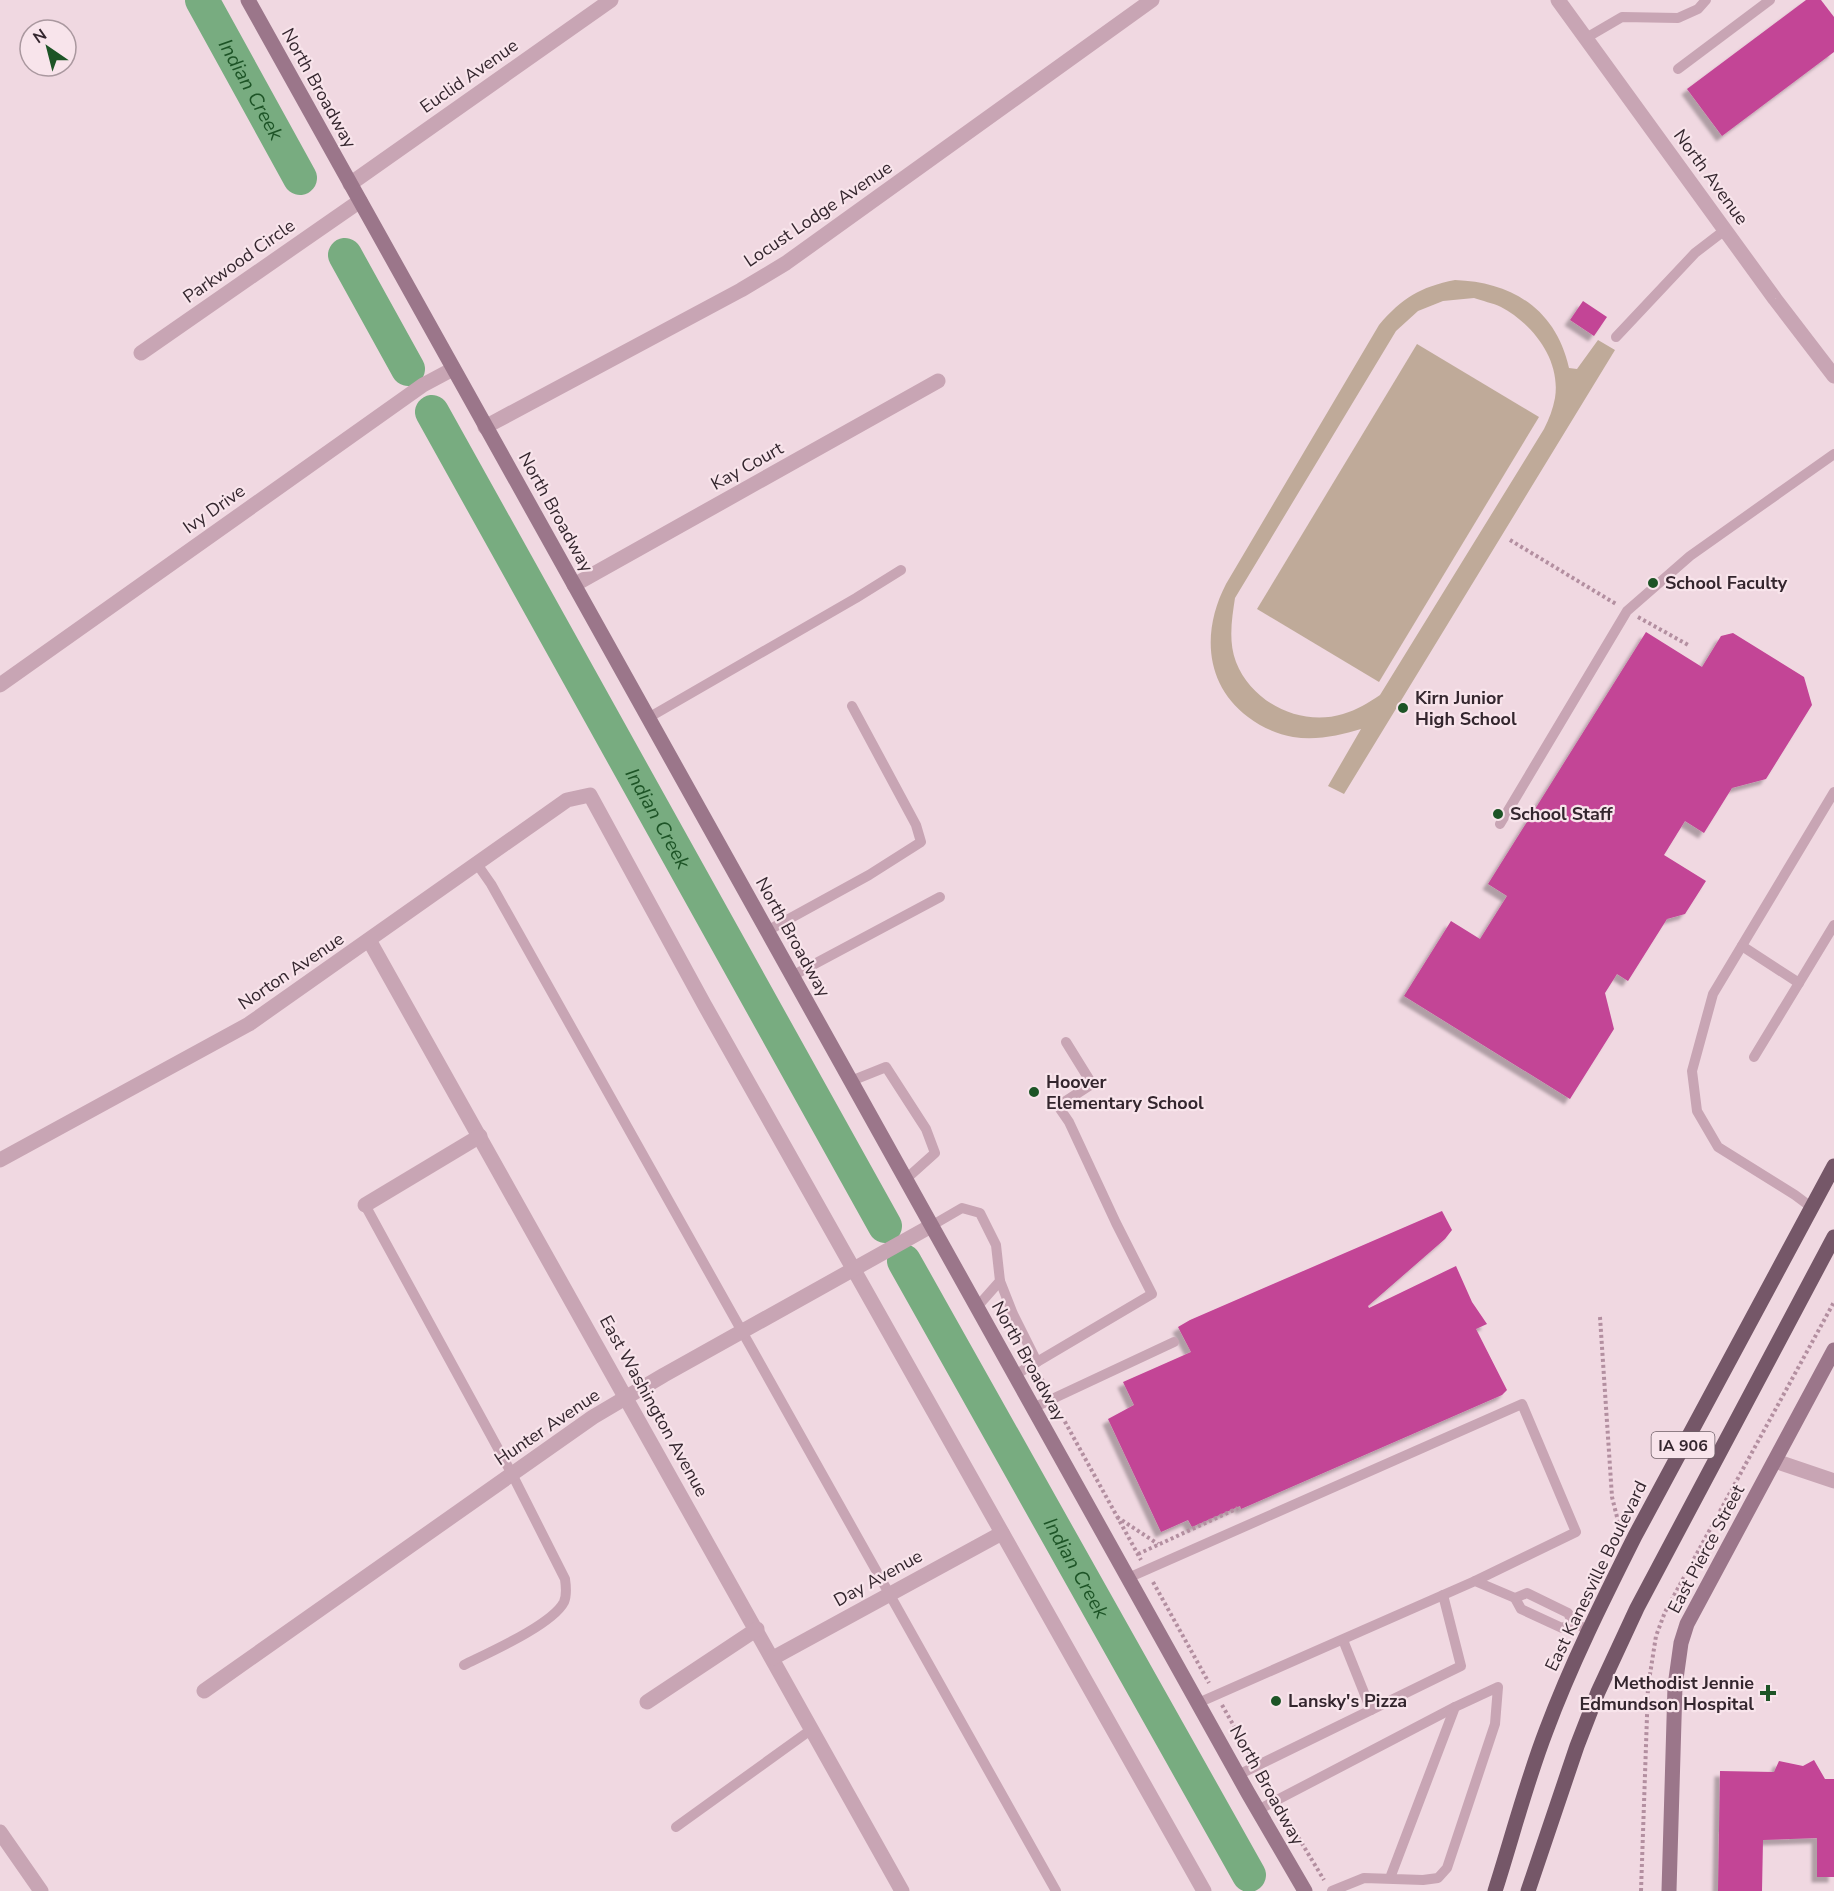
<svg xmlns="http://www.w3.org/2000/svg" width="1834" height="1891" viewBox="0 0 1834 1891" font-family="'Nunito Sans',sans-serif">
<defs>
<filter id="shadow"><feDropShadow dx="-5.5" dy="5.5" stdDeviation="1.5" flood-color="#0004"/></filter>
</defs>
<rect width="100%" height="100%" fill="#f0d8e1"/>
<!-- green -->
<g fill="#bfaa99" fill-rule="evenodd">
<path d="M1455 280C1513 282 1556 310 1569 368L1577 369 1598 340 1615 350 1344 794 1328 786 1361 729C1340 735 1317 741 1293 737 1277 734 1261 727 1248 717 1204 684 1202 630 1226 584L1379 325C1402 298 1420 287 1455 280ZM1474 298C1482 301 1493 303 1501 307 1533 324 1561 360 1555 398 1553 409 1549 419 1544 429L1380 695C1368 703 1357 710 1343 714 1301 727 1252 703 1236 662 1228 641 1232 618 1235 598L1396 331 1418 311 1443 301Z"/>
<path d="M1417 344 1539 417 1379 682 1257 609Z"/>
</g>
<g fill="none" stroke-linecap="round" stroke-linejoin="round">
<!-- river -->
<g stroke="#78ac80" stroke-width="34">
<path id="s1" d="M202 0 300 178"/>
<path d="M345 255 408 369"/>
<path id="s2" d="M432 412 885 1226"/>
<path id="s3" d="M904 1261 1249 1875"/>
</g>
</g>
<!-- building -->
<g fill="#c34496" filter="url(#shadow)">
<path d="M1806 0H1821L1834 17V52L1722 136 1687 89Z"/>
<path d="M1583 301 1607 317 1594 336 1570 320Z"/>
<path d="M1646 632 1702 667 1721 636 1733 633 1804 677 1812 705 1766 779 1732 788 1704 833 1685 821 1664 855 1706 881 1685 914 1667 919 1628 981 1617 974 1605 993 1614 1029 1570 1099 1404 996 1451 921 1480 939 1507 896 1488 884Z"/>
<path d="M1442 1211 1452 1230 1445 1239 1368 1306 1369 1308 1456 1266 1472 1302 1487 1324 1476 1329 1507 1390 1502 1395 1241 1509 1240 1506 1192 1527 1188 1520 1161 1532 1108 1419 1134 1405 1123 1382 1191 1352 1178 1327 1190 1320Z"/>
<path d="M1814 1760 1825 1779H1834V1877H1817V1838L1763 1840 1762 1891H1718L1720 1771 1774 1772 1779 1761 1803 1766Z"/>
</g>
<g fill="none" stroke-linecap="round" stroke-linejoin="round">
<!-- path -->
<g stroke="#b38fa0" stroke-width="4" stroke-dasharray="3 3" stroke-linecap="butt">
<path d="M1510 540 1616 604"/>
<path d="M1638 617 1690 646"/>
<path d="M1600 1317 1612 1497 1620 1529"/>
<path d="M1039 1374 1047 1389"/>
<path d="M1059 1411 1141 1560"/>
<path d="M1117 1517 1158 1544"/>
<path d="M1138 1554 1238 1508"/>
<path d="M1153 1582 1209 1683"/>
<path d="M1222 1705 1251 1756"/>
<path d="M1283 1812 1324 1880"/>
<path d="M1641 1891 1648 1687 1656 1636 1665 1612 1834 1302"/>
</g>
<!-- lane -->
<g stroke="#c8a5b4" stroke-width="10">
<path d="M1586 38 1622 17 1678 18 1698 9 1706 0"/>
<path d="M1678 69 1770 0"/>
<path d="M1616 337 1695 253 1725 230"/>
<path d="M648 718 856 598 901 570"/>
<path d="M1500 824 1627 611 1690 556 1834 454"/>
<path d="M477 864 491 884 1056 1891"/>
<path d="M767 931 869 875 921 842 916 825 852 706"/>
<path d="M1742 946 1799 983 1834 925"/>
<path d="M792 976 940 897"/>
<path d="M1754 1057 1799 983"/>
<path d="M851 1081 886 1067 926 1129 935 1153 906 1179"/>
<path d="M365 1205 512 1474 565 1579C566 1586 567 1595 564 1602 552 1625 488 1653 464 1665"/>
<path d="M1811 1207 1795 1195 1718 1147 1697 1111 1692 1071 1713 994 1834 792"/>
<path d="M931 1226 962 1208 980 1213 996 1245 1000 1281 977 1307"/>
<path d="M1000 1281 1013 1314 1037 1362"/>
<path d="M1015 1375 1152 1294 1116 1223 1069 1122 1058 1106 1092 1084 1066 1042"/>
<path d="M1033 1408 1174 1342"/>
<path d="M1128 1578 1522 1404 1576 1532 1475 1581"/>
<path d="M1515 1598 1527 1593 1568 1613 1573 1623 1589 1630"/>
<path d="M1343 1640 1371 1710"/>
<path d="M1198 1703 1475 1581 1515 1598 1521 1609 1562 1628 1573 1623"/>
<path d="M1238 1775 1461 1666 1443 1595"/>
<path d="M1258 1810 1455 1707"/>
<path d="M676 1827 812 1729"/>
<path d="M1332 1891 1364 1878 1423 1880 1438 1878 1447 1868 1495 1724 1498 1687 1455 1707 1390 1878"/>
</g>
<!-- street -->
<g stroke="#c8a5b4" stroke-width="15">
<path d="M1558 0 1775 299 1834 376"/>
<path d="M350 184 611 0"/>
<path d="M141 353 360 201"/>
<path d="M485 427 741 290 786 263 1152 0"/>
<path d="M574 585 938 381"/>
<path d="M0 685 423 385 453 369"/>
<path d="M369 940 902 1891"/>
<path d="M0 1160 249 1024 567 800 590 795 704 1004 1204 1891"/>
<path d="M365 1205 480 1136"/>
<path d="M1775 1461 1834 1481"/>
<path d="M773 1658 1002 1533"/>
<path d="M204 1691 593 1417 664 1375 931 1226"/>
<path d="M647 1702 757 1629"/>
<path d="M0 1832 41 1891"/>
</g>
<!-- secondary -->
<g stroke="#9b768a" stroke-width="15">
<path d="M248 0 1248 1793 1305 1891"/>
<path d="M1669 1891 1675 1686 1681 1643 1687 1624 1834 1350"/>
</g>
<!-- primary -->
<g stroke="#755768" stroke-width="15">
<path d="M1495 1891C1512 1838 1526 1783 1546 1731 1571 1664 1603 1600 1635 1536L1834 1166"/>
<path d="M1528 1891 1577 1746 1598 1692 1637 1608 1834 1237"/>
</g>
</g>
<!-- markers -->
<g fill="#1d5426" stroke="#f8e4eb" stroke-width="2">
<circle cx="1653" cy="583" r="6"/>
<circle cx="1403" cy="708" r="6"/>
<circle cx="1498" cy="814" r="6"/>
<circle cx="1034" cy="1092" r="6"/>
<path d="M1765 1684h6v6h6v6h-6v6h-6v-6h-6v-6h6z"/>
<circle cx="1276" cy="1701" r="6"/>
</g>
<g text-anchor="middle" stroke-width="4.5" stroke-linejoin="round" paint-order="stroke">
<!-- shield labels -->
<rect fill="#f8e4eb" stroke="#6f5f67" stroke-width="1.5" x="1651.5" y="1432" width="63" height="26" rx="4.5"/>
<g font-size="16" font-weight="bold" fill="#34262e">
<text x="1683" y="1451">IA 906</text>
</g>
<!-- street labels -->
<g font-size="18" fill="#34262e" stroke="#f8e4eb">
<text transform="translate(469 76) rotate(-35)" y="6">Euclid Avenue</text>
<text transform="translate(319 88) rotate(61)" y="6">North Broadway</text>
<text transform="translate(1711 177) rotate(54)" y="6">North Avenue</text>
<text transform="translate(818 214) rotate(-34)" y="6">Locust Lodge Avenue</text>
<text transform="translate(239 261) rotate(-35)" y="6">Parkwood Circle</text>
<text transform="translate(747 466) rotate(-29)" y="6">Kay Court</text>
<text transform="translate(214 509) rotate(-35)" y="6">Ivy Drive</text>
<text transform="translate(556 512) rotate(61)" y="6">North Broadway</text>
<text transform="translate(793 937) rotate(61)" y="6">North Broadway</text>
<text transform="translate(291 971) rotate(-34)" y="6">Norton Avenue</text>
<text transform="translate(1029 1361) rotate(61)" y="6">North Broadway</text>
<text transform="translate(654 1406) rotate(61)" y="6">East Washington Avenue</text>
<text transform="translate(547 1427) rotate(-34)" y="6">Hunter Avenue</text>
<text transform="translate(1706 1549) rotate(-62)" y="6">East Pierce Street</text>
<text transform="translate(1596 1576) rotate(-64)" y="6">East Kanesville Boulevard</text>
<text transform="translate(878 1578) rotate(-29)" y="6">Day Avenue</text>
<text transform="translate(1267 1785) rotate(61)" y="6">North Broadway</text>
</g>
<!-- poi labels -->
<g font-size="18" font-weight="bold" fill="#34262e" stroke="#f8e4eb" text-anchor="start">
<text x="1665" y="589">School Faculty</text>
<text x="1415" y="704">Kirn Junior<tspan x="1415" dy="21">High School</tspan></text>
<text x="1510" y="820">School Staff</text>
<text x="1046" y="1088">Hoover<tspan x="1046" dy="21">Elementary School</tspan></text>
<text x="1754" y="1689" text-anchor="end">Methodist Jennie<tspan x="1754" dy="21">Edmundson Hospital</tspan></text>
<text x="1288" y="1707">Lansky's Pizza</text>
</g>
<!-- water labels -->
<g font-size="20" font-style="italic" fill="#1d5426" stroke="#f8e4eb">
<text dy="7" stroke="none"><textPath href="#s1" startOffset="102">Indian Creek</textPath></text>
<text dy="7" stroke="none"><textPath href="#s2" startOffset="465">Indian Creek</textPath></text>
<text dy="7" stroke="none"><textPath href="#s3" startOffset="352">Indian Creek</textPath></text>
</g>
</g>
<!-- north arrow -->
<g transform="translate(48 48) rotate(325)"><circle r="28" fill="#f8e4eb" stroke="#aa989f" stroke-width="1.5"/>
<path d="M0-4.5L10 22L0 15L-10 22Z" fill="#1d5426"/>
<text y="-9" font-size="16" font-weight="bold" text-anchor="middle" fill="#34262e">N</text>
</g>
</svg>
